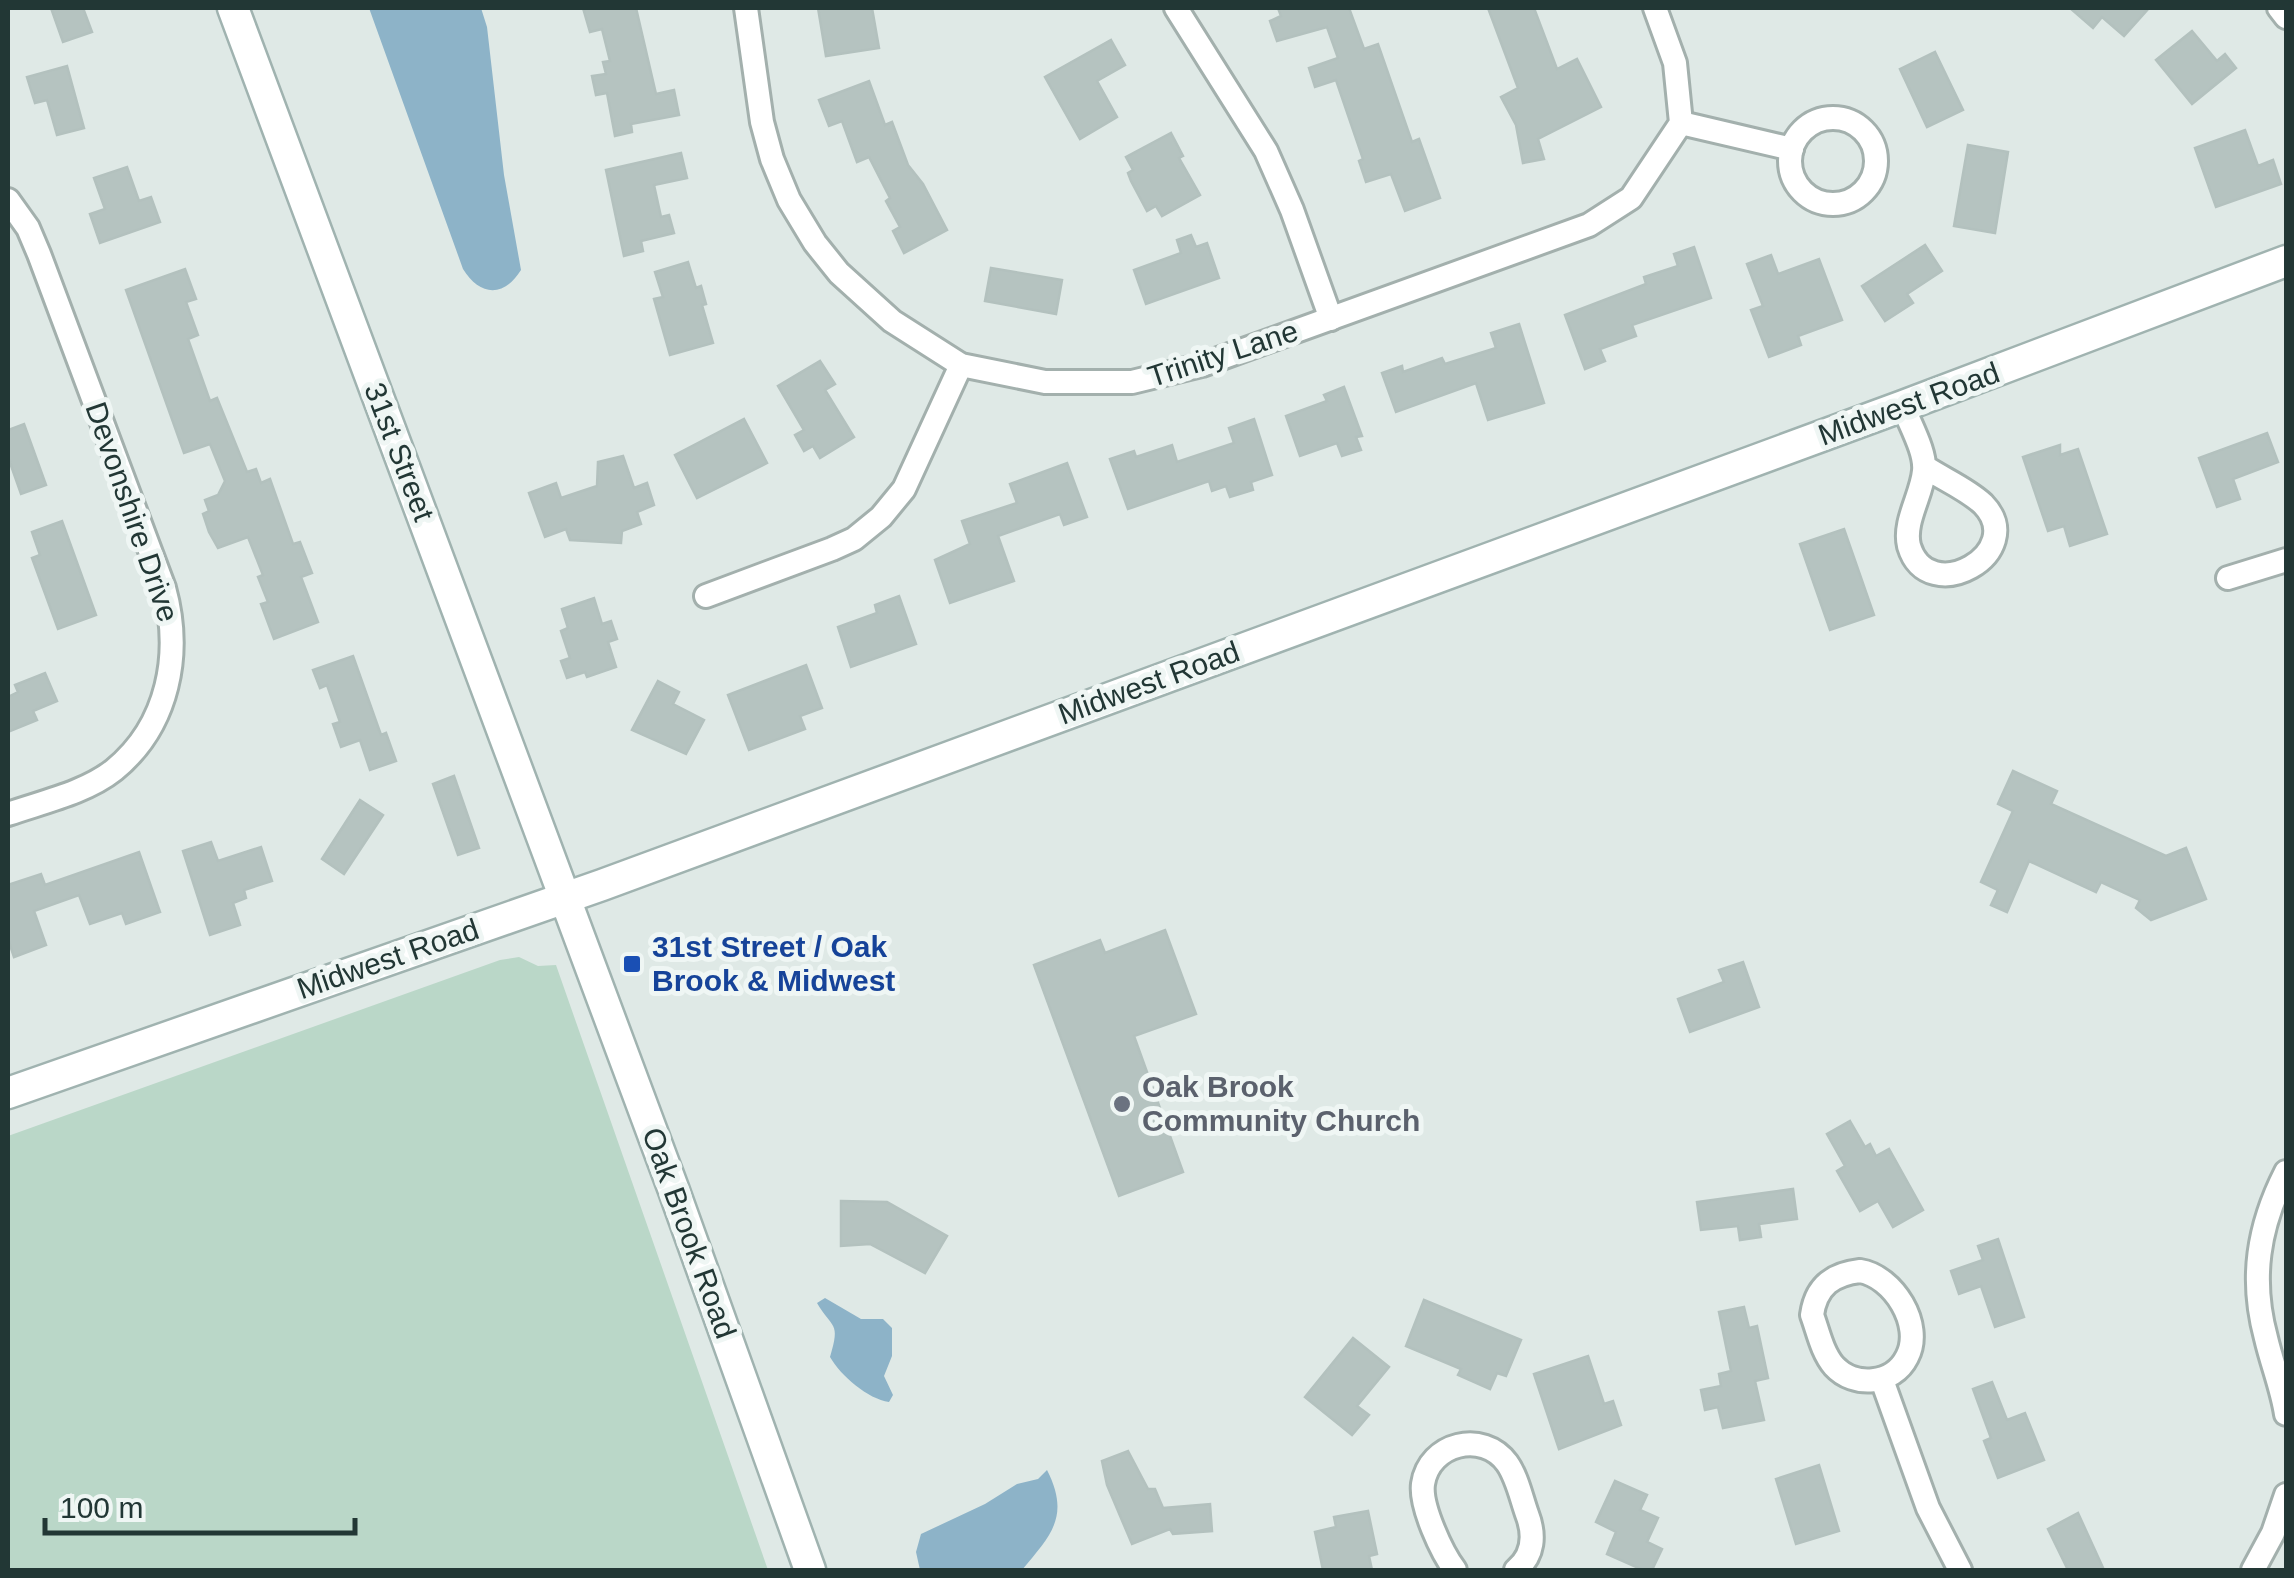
<svg xmlns="http://www.w3.org/2000/svg" width="2294" height="1578" viewBox="0 0 2294 1578" font-family="Arial,sans-serif">
<rect width="100%" height="100%" fill="#dfe9e6"/>
<!-- green -->
<path fill="#bad7c8" d="M519 957 538 966 556 965 768 1570H8V1136L500 960Z"/>
<!-- water -->
<g fill="#8db3c8">
<path d="M369 8H481L487 27 504 175 521 270C503 299 479 295 463 269Z"/>
<path d="M825 1298 861 1319H883L892 1328V1356L884 1376 893 1395 889 1402C868 1399 841 1376 830 1357 841 1321 832 1329 817 1303Z"/>
<path d="M1047 1470C1071 1517 1050 1536 1022 1570H920L916 1552 921 1534 985 1504 1017 1484 1038 1479Z"/>
</g>
<!-- building -->
<g fill="#b5c3c0" stroke="#b3c1be" stroke-width="2.5">
<path d="M51 8H83L92 32 63 42Z"/>
<path d="M583 8H636L656 94 674 90 679 115 631 124 632 132 615 136 607 93 596 95 592 76 606 74 603 62 610 61 602 29 590 32Z"/>
<path d="M818 8H872L879 48 826 56Z"/>
<path d="M1278 8H1349L1364 49 1378 44 1412 142 1419 139 1440 198 1405 211 1391 174 1366 182 1359 161 1363 159 1336 80 1315 87 1309 68 1338 58 1327 27 1277 41 1270 21 1281 16Z"/>
<path d="M1488 8H1534L1557 69 1577 59 1601 107 1538 139 1544 159 1523 163 1516 125 1501 97 1518 88Z"/>
<path d="M2070 8H2149L2124 36 2102 17 2093 28Z"/>
<path d="M2192 31 2217 61 2225 54 2236 68 2192 104 2156 60Z"/>
<path d="M1111 40 1125 65 1097 81 1117 117 1080 139 1045 77Z"/>
<path d="M1935 52 1963 110 1927 127 1900 69Z"/>
<path d="M67 66 84 128 57 135 47 100 35 103 27 77Z"/>
<path d="M869 81 885 125 892 122 908 165 923 184 947 230 904 253 893 231 900 227 886 201 890 198 869 157 857 162 842 121 829 126 819 100Z"/>
<path d="M2245 130 2258 166 2273 160 2281 184 2216 207 2195 148Z"/>
<path d="M1171 133 1183 156 1179 158 1200 195 1162 216 1156 206 1147 211 1131 181 1128 173 1133 170 1126 157Z"/>
<path d="M1968 145 2008 152 1995 233 1954 226Z"/>
<path d="M681 153 687 178 654 185 661 217 669 215 674 233 641 241 643 251 624 256 606 170Z"/>
<path d="M127 167 139 201 151 197 160 222 100 243 90 214 105 209 94 178Z"/>
<path d="M1191 235 1196 247 1207 243 1219 278 1146 304 1134 270 1181 253 1177 240Z"/>
<path d="M1925 245 1942 271 1907 294 1913 303 1885 321 1862 286Z"/>
<path d="M1694 247 1711 298 1632 325 1636 336 1600 349 1605 361 1585 369 1565 315 1646 284 1644 277 1678 266 1674 254Z"/>
<path d="M1771 255 1778 274 1819 259 1842 320 1798 336 1801 345 1769 357 1751 310 1763 306 1747 264Z"/>
<path d="M688 262 696 288 701 286 706 304 702 305 713 343 670 355 654 299 663 297 655 272Z"/>
<path d="M991 268 1062 280 1056 314 985 301Z"/>
<path d="M185 269 196 299 186 302 198 335 188 339 210 401 217 398 247 472 256 469 261 483 270 479 293 544 300 542 312 573 301 577 318 622 274 639 261 604 268 602 258 577 263 575 248 537 218 548 209 532 203 514 209 511 205 500 218 495 225 481 210 444 184 453 126 290Z"/>
<path d="M1519 324 1544 403 1488 420 1476 383 1396 412 1382 373 1402 366 1403 372 1442 358 1445 364 1496 348 1491 333Z"/>
<path d="M820 361 835 384 825 390 854 437 820 458 813 446 804 451 795 435 804 430 778 386Z"/>
<path d="M1344 387 1362 436 1356 437 1361 450 1342 456 1337 443 1300 456 1286 416 1327 401 1324 395Z"/>
<path d="M744 419 767 463 697 498 675 455Z"/>
<path d="M1254 419 1272 475 1251 482 1253 490 1230 497 1226 486 1212 491 1209 481 1128 509 1110 459 1134 451 1136 457 1172 445 1177 462 1234 443 1229 428Z"/>
<path d="M24 424 46 485 21 494 8 457V430Z"/>
<path d="M2267 433 2278 462 2233 479 2240 499 2217 507 2199 458Z"/>
<path d="M2060 445V455L2078 449 2107 534 2070 546 2064 526 2048 531 2023 457Z"/>
<path d="M623 456 634 488 647 483 654 505 637 512 641 524 622 531 621 543 570 540 566 529 545 537 529 493 556 483 561 498 597 486 598 462Z"/>
<path d="M1067 463 1087 517 1064 525 1060 514 998 536 1014 581 950 603 935 560 970 544 962 521 1017 503 1010 484Z"/>
<path d="M62 521 96 615 58 629 32 558 40 555 32 532Z"/>
<path d="M1844 529 1874 615 1830 630 1800 544Z"/>
<path d="M899 596 916 644 851 667 838 627 877 613 875 605Z"/>
<path d="M594 598 602 624 611 621 617 639 608 642 616 667 587 677 585 672 567 678 561 661 570 658 561 631 568 628 562 609Z"/>
<path d="M353 656 381 735 386 733 396 761 370 770 360 740 341 747 333 724 340 722 327 685 320 688 313 670Z"/>
<path d="M806 665 822 708 800 716 805 729 749 750 728 695Z"/>
<path d="M45 673 57 701 33 711 37 720 8 732V697L18 692 15 685Z"/>
<path d="M658 681 679 692 673 704 704 720 686 754 632 730Z"/>
<path d="M2013 771 2057 791 2051 804 2166 856 2186 848 2206 899 2151 920 2136 908 2140 900 2101 882 2096 892 2029 861 2007 912 1991 905 1998 890 1981 882 2013 811 1998 804Z"/>
<path d="M454 776 479 848 458 855 433 784Z"/>
<path d="M360 800 383 815 344 874 322 859Z"/>
<path d="M211 842 218 861 261 847 272 881 244 890 246 898 233 903 240 925 210 935 183 851Z"/>
<path d="M139 852 160 912 126 924 122 913 90 924 79 895 34 911 46 945 14 957 8 939V885L41 874 45 885Z"/>
<path d="M1165 930 1196 1014 1134 1036 1183 1172 1119 1196 1034 965 1100 940 1105 953Z"/>
<path d="M1743 962 1759 1007 1690 1032 1678 999 1724 982 1719 970Z"/>
<path d="M1850 1121 1865 1147 1870 1144 1876 1156 1889 1149 1923 1210 1893 1227 1878 1201 1860 1211 1837 1171 1845 1166 1827 1134Z"/>
<path d="M1793 1189 1797 1219 1759 1224 1761 1237 1740 1240 1738 1226 1701 1230 1697 1202Z"/>
<path d="M841 1201 887 1202 947 1236 925 1273 870 1244 841 1246Z"/>
<path d="M1998 1239 2024 1317 1995 1327 1981 1286 1959 1294 1951 1271 1983 1260 1978 1246Z"/>
<path d="M1424 1300 1521 1340 1506 1376 1497 1373 1490 1389 1458 1375 1461 1369 1406 1346Z"/>
<path d="M1744 1307 1749 1328 1757 1326 1768 1378 1755 1381 1764 1420 1723 1428 1718 1407 1705 1410 1701 1390 1721 1386 1719 1374 1731 1371 1719 1312Z"/>
<path d="M1353 1338 1389 1367 1357 1406 1369 1415 1352 1435 1305 1397Z"/>
<path d="M1588 1356 1604 1404 1613 1401 1621 1425 1559 1449 1534 1374Z"/>
<path d="M1992 1382 2007 1420 2025 1413 2044 1460 1998 1478 1984 1441 1991 1438 1973 1389Z"/>
<path d="M1128 1451 1148 1489H1155L1163 1508 1210 1504 1212 1531 1173 1534 1170 1529 1132 1544 1107 1485 1102 1461Z"/>
<path d="M1819 1465 1839 1531 1796 1544 1776 1479Z"/>
<path d="M1615 1481 1647 1495 1640 1510 1658 1518 1647 1542 1662 1549 1652 1570H1643L1607 1554 1616 1532 1596 1522Z"/>
<path d="M1368 1511 1377 1554 1369 1556 1372 1570H1323L1315 1532 1336 1527 1334 1517Z"/>
<path d="M2078 1513 2104 1570H2068L2048 1529Z"/>
</g>
<g fill="none" stroke-linecap="round" stroke-linejoin="round">
<defs>
<g id="minor">
<path d="M746 8 762 122 772 159 789 200 815 243 839 273 892 321 961 365 1045 382H1132L1202 365 1589 225 1631 198 1681 123 1675 63 1655 8"/>
<path d="M1176 8 1266 151 1292 210 1331 319"/>
<path d="M2279 8 2286 17"/>
<circle cx="1833" cy="161" r="43"/>
<path d="M1681 123 1792 149"/>
<path d="M8 200 28 228 39 254 164 588C182 653 169 725 114 770 85 793 42 802 8 814"/>
<path d="M1903 406C1910 425 1926 452 1924 471 1922 495 1903 522 1909 546 1928 610 2030 552 1983 504 1967 489 1943 479 1925 467"/>
<path d="M2228 578 2286 560"/>
<path d="M706 596 832 549 854 539 881 517 904 489 961 365"/>
<path d="M2286 1172C2258 1227 2250 1279 2266 1338 2272 1364 2282 1388 2286 1414"/>
<path d="M1860 1271C1893 1276 1924 1325 1907 1357 1893 1385 1854 1388 1834 1366 1822 1352 1818 1331 1812 1315 1816 1286 1833 1274 1860 1271Z"/>
<path d="M1882 1380 1928 1508 1960 1570"/>
<path d="M1455 1570C1442 1553 1420 1506 1423 1484 1429 1443 1483 1430 1507 1463 1517 1477 1521 1497 1527 1514 1535 1535 1534 1555 1516 1570"/>
<path d="M2253 1570 2273 1533 2286 1495"/>
</g>
<g id="secondary">
<path d="M233 8 673 1188 810 1570"/>
<path d="M8 1093 602 885 1903 406 2286 261"/>
</g>
</defs>
<!-- minor casing -->
<use href="#minor" stroke="#a3b0ad" stroke-width="28"/>
<!-- secondary casing -->
<use href="#secondary" stroke="#a0b3b0" stroke-width="35"/>
<!-- minor -->
<use href="#minor" stroke="#fff" stroke-width="22"/>
<!-- secondary -->
<use href="#secondary" stroke="#fff" stroke-width="30"/>
</g>
<!-- markers -->
<rect fill="#1a4fb4" stroke="#eff6f4" stroke-width="4" x="622" y="954" width="20" height="20" rx="5"/>
<circle fill="#6b7280" stroke="#eff6f4" stroke-width="4" cx="1122" cy="1104" r="10"/>
<g text-anchor="middle" stroke-width="10" stroke-linejoin="round" paint-order="stroke">
<!-- street labels -->
<g font-size="30" fill="#223735" stroke="#eff6f4">
<text transform="translate(1223 354) rotate(-18)" y="10">Trinity Lane</text>
<text transform="translate(1909 404) rotate(-20)" y="10">Midwest Road</text>
<text transform="translate(399 452) rotate(69)" y="10">31st Street</text>
<text transform="translate(132 512) rotate(71)" y="10">Devonshire Drive</text>
<text transform="translate(1149 683) rotate(-20)" y="10">Midwest Road</text>
<text transform="translate(388 959) rotate(-19)" y="10">Midwest Road</text>
<text transform="translate(689 1233) rotate(70)" y="10">Oak Brook Road</text>
</g>
<!-- transit labels -->
<g font-size="30" font-weight="bold" fill="#164399" stroke="#eff6f4" text-anchor="start">
<text x="652" y="957">31st Street / Oak<tspan x="652" dy="34">Brook &amp; Midwest</tspan></text>
</g>
<!-- worship labels -->
<g font-size="30" font-weight="bold" fill="#5b616d" stroke="#eff6f4" text-anchor="start">
<text x="1142" y="1097">Oak Brook<tspan x="1142" dy="34">Community Church</tspan></text>
</g>
</g>
<!-- border -->
<rect width="2294" height="1578" fill="none" stroke="#223735" stroke-width="20"/>
<!-- scale -->
<path d="M45 1518v15h310v-15" fill="none" stroke="#223735" stroke-width="5"/>
<text x="60" y="1518" font-size="30" fill="#223735" stroke="#eff6f4" stroke-width="8" paint-order="stroke">100 m</text>
</svg>
